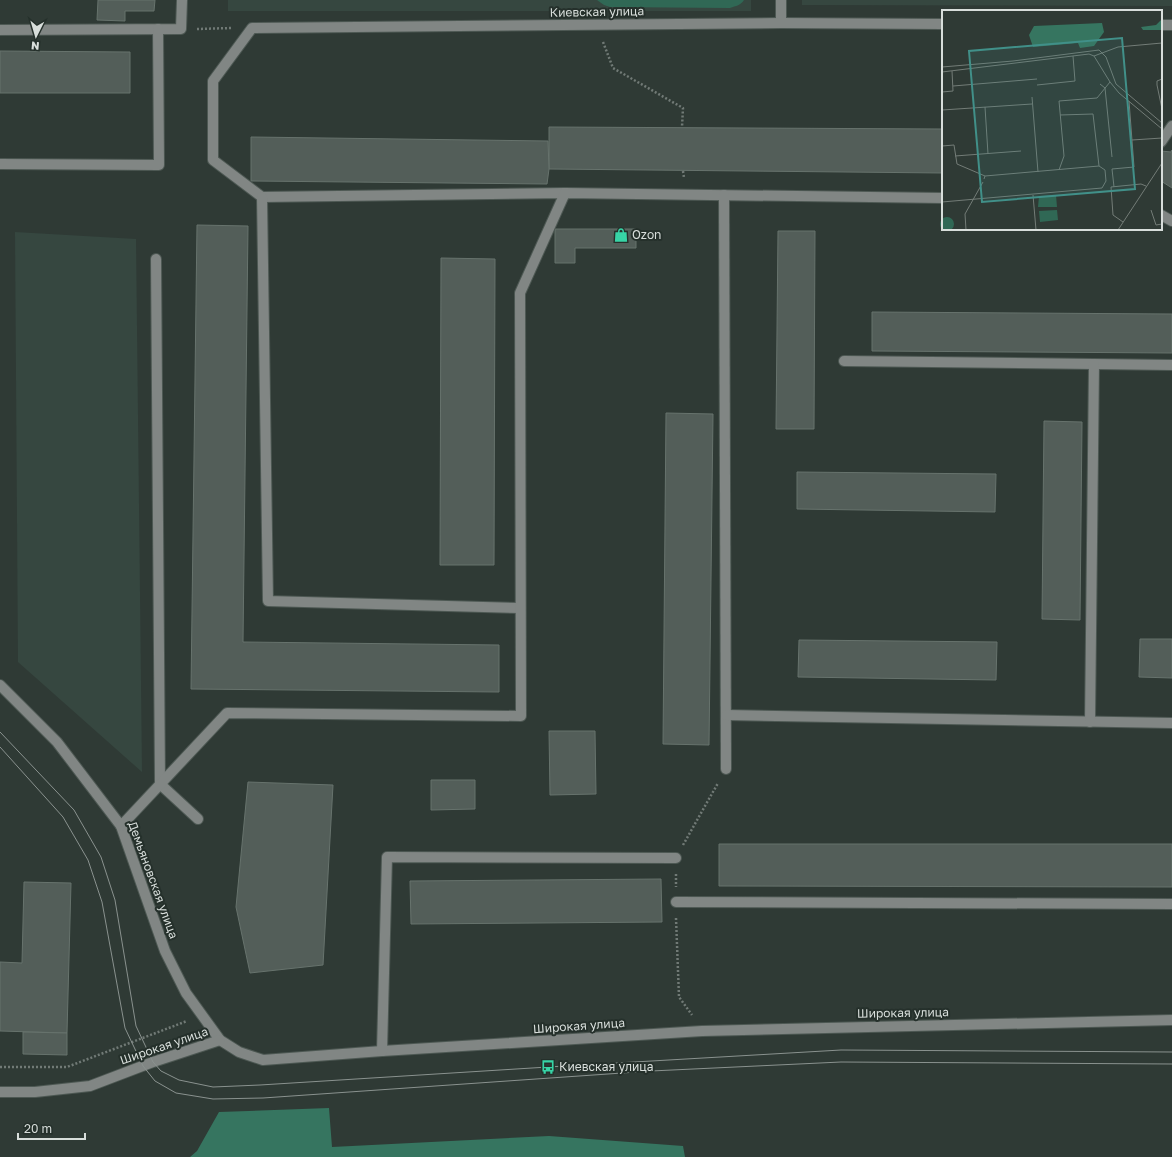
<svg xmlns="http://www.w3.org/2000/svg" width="1172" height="1157" viewBox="0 0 1172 1157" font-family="'Golos Text',sans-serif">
<rect width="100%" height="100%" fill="#2f3a35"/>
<!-- built -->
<g fill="#364740">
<rect x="228" y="0" width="523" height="11"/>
<path d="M802 0H1172V6L802 5Z"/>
<path d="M15 232 136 239 142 772 18 662Z"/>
</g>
<!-- green -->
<path fill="#306855" d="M597 0H744C741 5 736 6 730 8L610 7 604 5Z"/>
<!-- forest -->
<path fill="#367560" d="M329 1108 332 1147 549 1136 683 1146 685 1157H190L197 1151 219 1112Z"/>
<!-- building -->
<g fill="#535e59" stroke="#67736d">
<path d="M98 0H155L154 11H125V21L97 20Z"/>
<path d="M0 51 130 52V93H0Z"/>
<path d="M549 127 943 129V173L549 169Z"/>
<path d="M251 137 548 141 549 169 547 184 251 181Z"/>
<path d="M1172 150V188L1161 181V151L1171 152Z"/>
<path d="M197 225 248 226 243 642 499 645V692L191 689Z"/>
<path d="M555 229H636V248H575V263H555Z"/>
<path d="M778 231H815L814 429H776Z"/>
<path d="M441 258 495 259 494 565H440Z"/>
<path d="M872 312 1172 314V353L872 351Z"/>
<path d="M666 413 713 414 709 745 663 744Z"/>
<path d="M1044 421 1082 422 1080 620 1042 619Z"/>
<path d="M797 472 996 474 995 512 797 509Z"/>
<path d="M1140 639H1172V678L1139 677Z"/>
<path d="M799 640 997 642 996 680 798 677Z"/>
<path d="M549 731H595L596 794 550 795Z"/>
<path d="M431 780H475V809L431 810Z"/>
<path d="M248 782 333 785 323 965 250 973 236 907Z"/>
<path d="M719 844H1172V887L719 886Z"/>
<path d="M661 879 662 922 411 924 410 881Z"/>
<path d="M24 882 71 883 67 1033 0 1031V962L22 963Z"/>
<path d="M23 1032 67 1033V1055L23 1054Z"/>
</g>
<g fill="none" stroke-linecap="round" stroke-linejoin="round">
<defs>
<g id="minor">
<path d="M781 23V0"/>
<path d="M943 24 781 23 252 28 213 81V160L262 197 565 193 943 198"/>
<path d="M1161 25H1172"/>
<path d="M0 30 181 29 182 0"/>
<path d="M1161 142 1172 126"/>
<path d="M0 164 159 165 158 29"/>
<path d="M724 195 726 769"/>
<path d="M262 197 268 601 520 608"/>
<path d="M1161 215 1172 221"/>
<path d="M156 259 160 784 198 819"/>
<path d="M844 361 1172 365"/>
<path d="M0 685 57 742 121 826 165 951 186 993 220 1040 239 1052 263 1060 382 1051 702 1031 1172 1020"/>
<path d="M726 715 1172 723"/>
<path d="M1090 722 1094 364"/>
<path d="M121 826 227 713 521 716 520 293 565 193"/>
<path d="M676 902 1172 904"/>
<path d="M382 1051 387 857 676 858"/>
<path d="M0 1092H35L90 1086 153 1062 220 1040"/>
</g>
</defs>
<!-- minor casing -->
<use href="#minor" stroke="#4d5853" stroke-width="12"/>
<!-- path -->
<g stroke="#717a76" stroke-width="2.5" stroke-dasharray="2 2" stroke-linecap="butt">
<path d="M197 29 232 28"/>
<path d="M603 42 613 68 683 108 682 127"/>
<path d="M683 171 684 178"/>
<path d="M683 845 718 783"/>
<path d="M676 874V887"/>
<path d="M676 918 679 997 692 1015"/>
<path d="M0 1067H67L187 1021"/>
</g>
<!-- minor -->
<use href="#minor" stroke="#818684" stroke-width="10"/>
<!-- tram -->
<g stroke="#8a928f" stroke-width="1">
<path d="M0 732 74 810 101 857 115 900 136 1026 153 1062 161 1071 179 1080 213 1087 260 1085 548 1067 841 1050 1172 1052"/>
<path d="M0 747 63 817 88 860 102 902 125 1028 143 1066 155 1081 176 1093 213 1099 263 1098 651 1071 841 1062 1172 1064"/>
</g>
</g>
<!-- icons -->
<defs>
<symbol id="shop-bare" viewBox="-9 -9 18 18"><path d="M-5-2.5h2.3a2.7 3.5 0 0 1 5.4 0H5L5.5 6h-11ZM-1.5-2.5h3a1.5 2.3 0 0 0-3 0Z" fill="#37d4a6" stroke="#25302b" stroke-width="2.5" paint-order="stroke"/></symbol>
<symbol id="bus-bare" viewBox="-9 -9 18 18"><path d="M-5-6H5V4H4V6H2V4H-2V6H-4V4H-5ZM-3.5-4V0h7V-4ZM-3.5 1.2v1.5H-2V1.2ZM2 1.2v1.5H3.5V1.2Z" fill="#37d4a6" stroke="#25302b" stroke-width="2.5" paint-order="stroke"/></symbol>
</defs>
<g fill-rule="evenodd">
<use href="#shop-bare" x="611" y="225" width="20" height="20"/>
<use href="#bus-bare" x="538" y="1057" width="20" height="20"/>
</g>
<g text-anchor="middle" stroke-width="4" stroke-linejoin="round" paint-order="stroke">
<!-- street labels -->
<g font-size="12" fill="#d8dedb" stroke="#25302b">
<text transform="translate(597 12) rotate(-1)" y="4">Киевская улица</text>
<text transform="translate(153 880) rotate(70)" y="4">Демьяновская улица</text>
<text transform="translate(903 1013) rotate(-1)" y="4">Широкая улица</text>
<text transform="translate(579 1026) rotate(-4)" y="4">Широкая улица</text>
<text transform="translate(164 1046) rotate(-19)" y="4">Широкая улица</text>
</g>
<!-- poi labels -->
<g font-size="12" fill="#d8dedb" stroke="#25302b" text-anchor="start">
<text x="632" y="239">Ozon</text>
<text x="559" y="1071">Киевская улица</text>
</g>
</g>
<!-- overview -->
<g transform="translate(942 10)">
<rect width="220" height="220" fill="#2f3a35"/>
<path d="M114 185 115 197H96L97 186ZM115 200 116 210 98 212 97 201ZM-2 214a7 7 0 1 1 14 0a7 7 0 1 1-14 0Z" fill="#306855"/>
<path d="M220 9V20H201L199 17 214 15ZM160 13 162 22 152 36 138 38 136 33 91 37 87 25 92 16Z" fill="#367560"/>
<path fill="none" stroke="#737c77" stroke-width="1" d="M152 46 168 72 177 83 220 119M0 57 71 51 157 40 164 47 174 74 220 113M0 62 147 44 152 46 176 37 220 33M220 69 215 71V75L220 99M158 74 163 78 170 147M95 75 133 71 131 46M11 76 95 69M0 82 11 81 10 61M90 87 96 162M43 97 46 144M0 100 90 94M118 105 151 104 157 156M190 130 220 128M0 136 12 135 15 154 43 166M13 146 79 141M117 160 122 146 117 91 155 88 168 72M172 177 170 159 192 157 187 91M91 185 94 220M0 192 160 178 164 171 163 160 157 156 43 166 42 169M209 200 214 215 220 214M181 212 171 205 169 177 199 174 204 176M24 220 23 204 41 172M176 220 220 153"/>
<path fill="#419089" fill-opacity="0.15" stroke="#419089" stroke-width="2" d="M180 28 193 179 40 192 27 41Z"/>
<rect width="220" height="220" fill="none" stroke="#d8dedb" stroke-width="2"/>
</g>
<!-- north arrow -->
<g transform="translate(36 36) rotate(185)" stroke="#25302b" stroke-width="3" paint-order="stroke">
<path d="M0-3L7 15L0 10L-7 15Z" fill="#d8dedb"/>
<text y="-6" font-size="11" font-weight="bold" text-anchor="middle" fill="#d8dedb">N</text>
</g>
<!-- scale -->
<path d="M18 1133v6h67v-6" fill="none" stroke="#d8dedb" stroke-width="2"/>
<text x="24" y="1133" font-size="12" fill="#d8dedb" stroke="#25302b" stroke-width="3" paint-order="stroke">20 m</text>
</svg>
